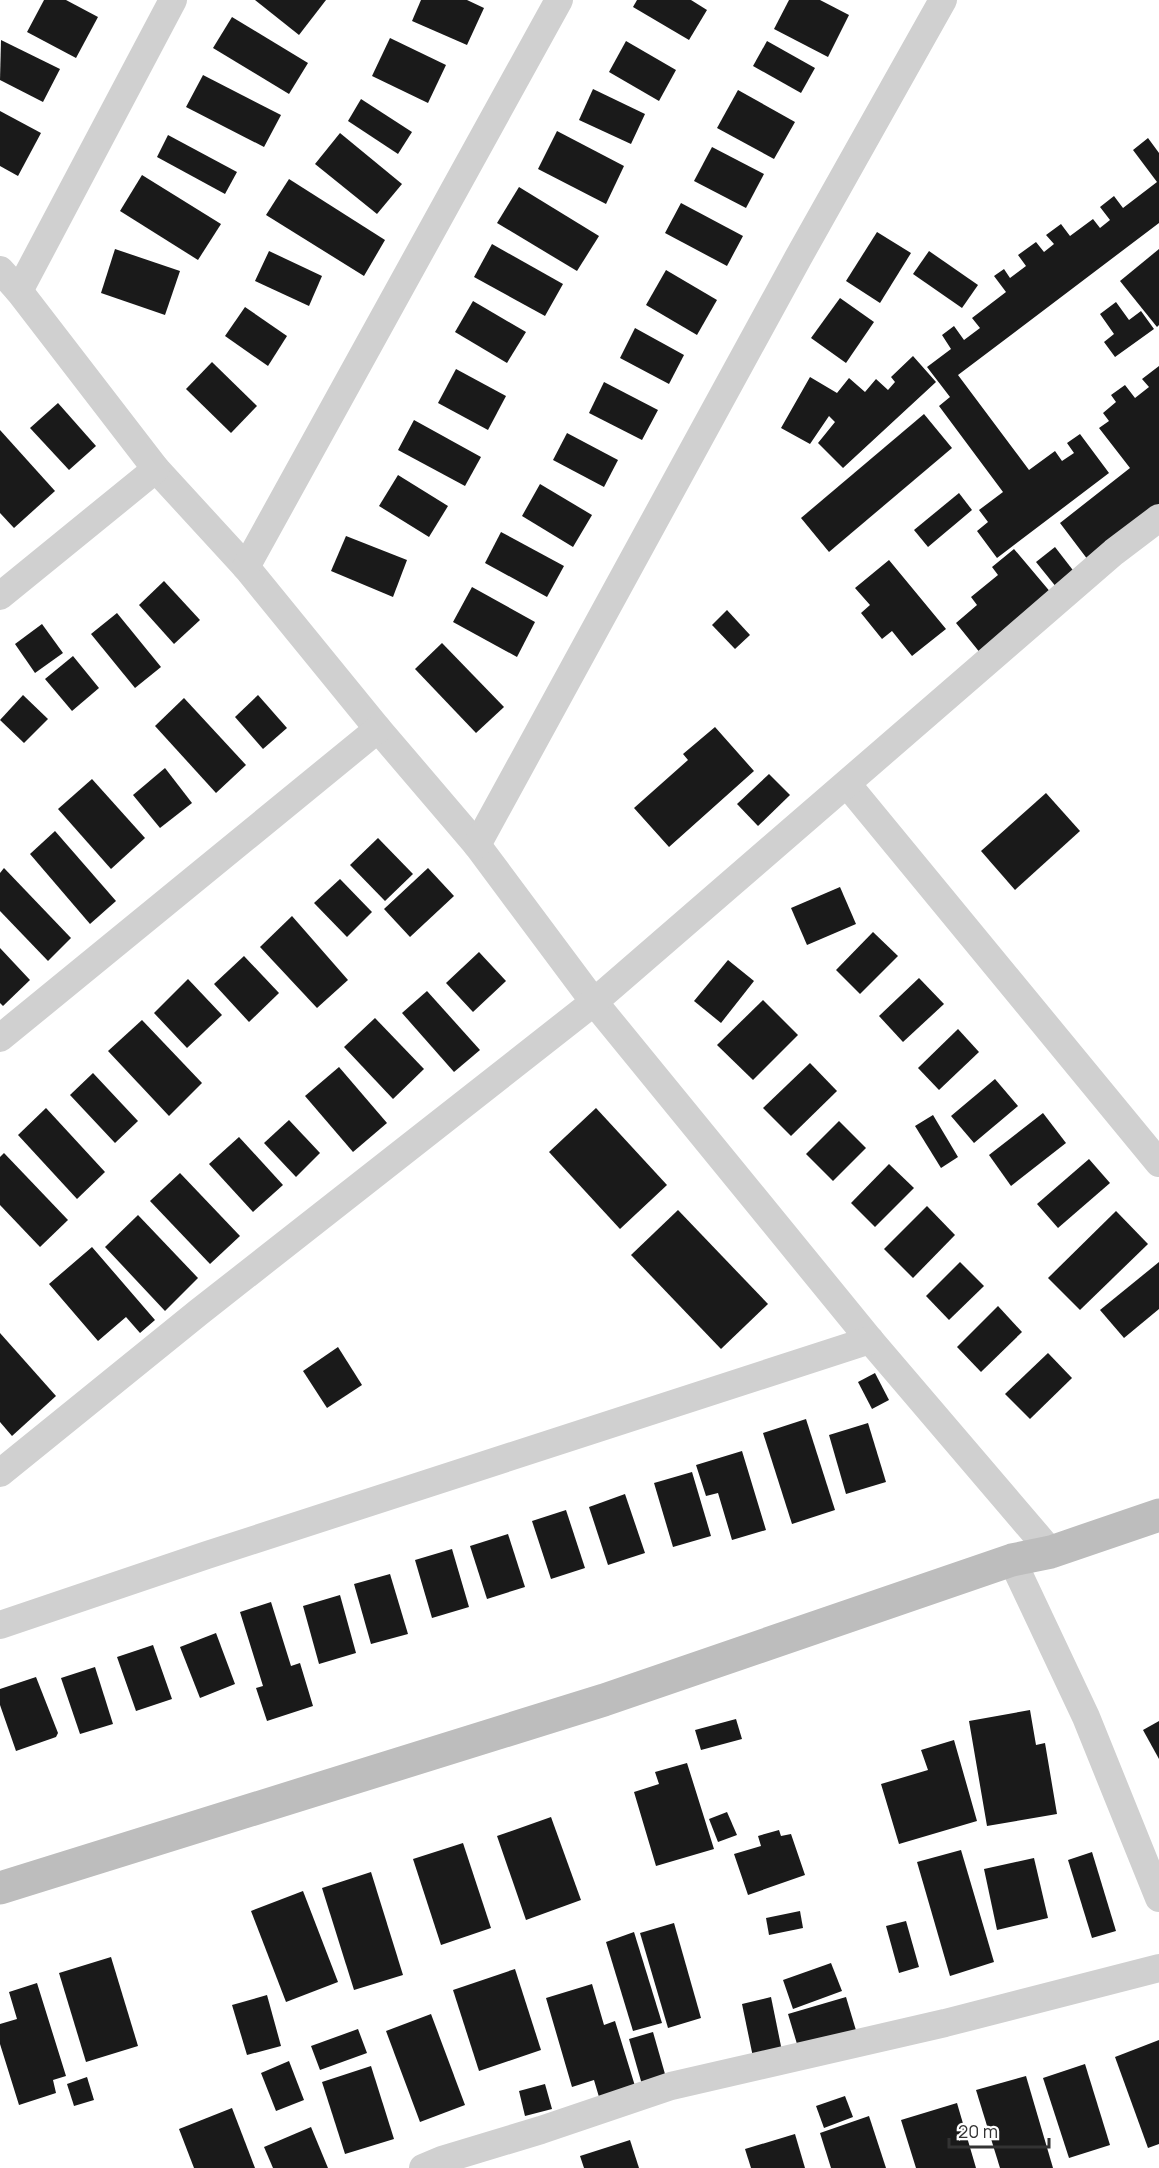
<svg xmlns="http://www.w3.org/2000/svg" width="1159" height="2168" viewBox="0 0 1159 2168" font-family="Manrope,sans-serif">
<rect width="100%" height="100%" fill="#fff"/>
<!-- building -->
<g fill="#1a1a1a">
<path d="M44 0H66L98 17 76 58 27 32Z"/>
<path d="M255 0H326L299 35Z"/>
<path d="M421 0H467L484 8 467 45 412 21Z"/>
<path d="M637 0H691L707 10 689 40 633 7Z"/>
<path d="M789 0H820L849 15 828 57 774 29Z"/>
<path d="M232 17 308 63 289 94 213 48Z"/>
<path d="M390 38 446 65 428 103 372 76Z"/>
<path d="M1 40 60 69 43 102 0 80Z"/>
<path d="M626 41 676 70 659 101 609 72Z"/>
<path d="M767 41 815 68 801 93 753 66Z"/>
<path d="M203 75 281 115 264 147 186 107Z"/>
<path d="M593 89 645 114 631 144 579 120Z"/>
<path d="M738 90 795 122 774 159 717 128Z"/>
<path d="M361 99 412 132 398 154 348 121Z"/>
<path d="M0 111 41 133 18 176 0 166Z"/>
<path d="M557 131 624 166 606 204 538 169Z"/>
<path d="M340 133 402 184 377 214 315 164Z"/>
<path d="M168 135 237 172 225 194 157 157Z"/>
<path d="M1148 138 1159 153V223L958 375 1029 470 1055 451 1062 461 1074 453 1067 443 1080 434 1109 473 997 558 977 531 988 522 979 510 1003 492 939 406 950 397 927 367 951 349 942 335 954 326 964 340 980 328 972 318 1006 292 994 276 1004 269 1010 278 1026 266 1018 255 1036 242 1044 252 1054 244 1046 235 1061 224 1070 236 1093 219 1100 228 1110 220 1100 207 1114 196 1123 208 1157 182 1133 150Z"/>
<path d="M712 147 764 174 746 208 694 181Z"/>
<path d="M142 175 221 224 198 260 120 211Z"/>
<path d="M289 179 385 240 364 276 266 215Z"/>
<path d="M519 187 599 236 577 271 497 223Z"/>
<path d="M681 203 743 236 727 266 665 233Z"/>
<path d="M877 232 911 253 880 303 846 281Z"/>
<path d="M492 244 563 284 545 316 474 277Z"/>
<path d="M115 249 180 271 165 315 101 293Z"/>
<path d="M1159 249V325L1157 327 1120 281Z"/>
<path d="M269 251 322 276 309 306 255 281Z"/>
<path d="M929 251 978 285 962 308 913 274Z"/>
<path d="M666 270 717 300 697 335 646 305Z"/>
<path d="M840 298 874 322 846 363 811 338Z"/>
<path d="M473 301 526 332 507 363 455 332Z"/>
<path d="M1116 302 1129 320 1141 311 1154 329 1115 357 1104 342 1114 334 1100 314Z"/>
<path d="M245 307 287 336 268 366 225 336Z"/>
<path d="M635 328 684 355 669 384 620 358Z"/>
<path d="M913 356 936 382 843 468 818 443 835 422 829 416 810 444 781 428 810 377 837 393 849 378 865 392 876 379 888 390 895 382 891 377Z"/>
<path d="M212 362 257 406 231 433 186 389Z"/>
<path d="M1159 366V504L1088 560 1060 523 1130 468 1099 428 1109 421 1103 413 1116 402 1111 395 1125 385 1135 398 1149 387 1142 379Z"/>
<path d="M456 369 506 396 488 430 438 403Z"/>
<path d="M604 382 658 410 642 440 589 413Z"/>
<path d="M58 403 96 446 69 470 30 428Z"/>
<path d="M924 414 952 448 829 552 801 518Z"/>
<path d="M414 420 481 457 465 486 398 450Z"/>
<path d="M0 430 55 491 14 528 0 513Z"/>
<path d="M567 433 618 460 604 487 553 460Z"/>
<path d="M398 475 448 506 429 537 379 506Z"/>
<path d="M540 484 592 515 573 547 522 516Z"/>
<path d="M959 493 972 510 928 547 914 530Z"/>
<path d="M501 532 564 566 547 597 485 563Z"/>
<path d="M346 536 407 560 393 597 331 571Z"/>
<path d="M1055 547 1079 578 1061 593 1036 562Z"/>
<path d="M1014 549 1052 594 981 654 956 623 977 605 971 597 998 575 992 567Z"/>
<path d="M889 560 946 629 912 656 892 631 882 639 861 613 870 605 855 588Z"/>
<path d="M164 581 200 620 174 644 139 605Z"/>
<path d="M472 587 535 622 517 657 453 622Z"/>
<path d="M727 610 750 635 735 649 712 625Z"/>
<path d="M117 613 161 667 135 688 91 634Z"/>
<path d="M42 624 63 653 35 673 15 644Z"/>
<path d="M442 643 504 707 476 733 415 669Z"/>
<path d="M73 656 99 688 72 711 45 679Z"/>
<path d="M23 695 48 719 24 743 0 720Z"/>
<path d="M258 695 287 728 263 749 235 717Z"/>
<path d="M184 698 246 765 216 793 155 726Z"/>
<path d="M715 727 754 771 669 847 634 808 688 760 683 754Z"/>
<path d="M165 768 192 803 160 828 133 795Z"/>
<path d="M769 774 790 795 758 826 737 804Z"/>
<path d="M92 779 145 838 111 869 58 809Z"/>
<path d="M1046 793 1080 831 1015 890 981 851Z"/>
<path d="M55 831 116 901 90 924 30 854Z"/>
<path d="M378 838 413 874 385 901 350 865Z"/>
<path d="M4 868 71 938 48 961 0 911V873Z"/>
<path d="M428 868 454 896 410 937 384 909Z"/>
<path d="M340 879 372 912 347 937 314 903Z"/>
<path d="M840 887 856 924 807 945 791 908Z"/>
<path d="M292 916 348 980 317 1008 260 947Z"/>
<path d="M873 932 898 956 860 994 836 970Z"/>
<path d="M0 948 30 980 3 1006 0 1003Z"/>
<path d="M479 952 506 981 473 1012 446 983Z"/>
<path d="M244 956 279 993 249 1022 214 984Z"/>
<path d="M728 960 754 981 721 1023 694 1001Z"/>
<path d="M919 978 944 1004 903 1042 879 1016Z"/>
<path d="M188 979 222 1015 187 1048 154 1013Z"/>
<path d="M427 991 480 1050 454 1072 402 1013Z"/>
<path d="M763 1000 798 1035 753 1080 717 1045Z"/>
<path d="M375 1018 424 1069 393 1099 344 1047Z"/>
<path d="M142 1020 202 1083 169 1116 108 1051Z"/>
<path d="M958 1029 979 1052 939 1090 918 1068Z"/>
<path d="M810 1063 837 1091 791 1136 763 1108Z"/>
<path d="M339 1067 387 1123 353 1152 305 1096Z"/>
<path d="M93 1073 138 1121 115 1143 70 1095Z"/>
<path d="M995 1079 1018 1106 974 1143 951 1116Z"/>
<path d="M46 1108 105 1172 77 1199 18 1135Z"/>
<path d="M596 1108 667 1185 620 1229 549 1152Z"/>
<path d="M1043 1113 1066 1143 1011 1186 989 1155Z"/>
<path d="M933 1115 958 1157 941 1168 915 1126Z"/>
<path d="M289 1120 320 1153 296 1177 264 1143Z"/>
<path d="M839 1121 866 1148 833 1181 806 1154Z"/>
<path d="M239 1137 283 1185 253 1212 209 1164Z"/>
<path d="M4 1153 68 1220 40 1247 0 1205V1157Z"/>
<path d="M1089 1159 1110 1183 1058 1228 1037 1204Z"/>
<path d="M889 1164 914 1188 875 1227 851 1203Z"/>
<path d="M180 1173 240 1236 210 1264 150 1201Z"/>
<path d="M927 1206 955 1235 913 1278 884 1249Z"/>
<path d="M678 1210 768 1304 721 1349 631 1255Z"/>
<path d="M1116 1211 1148 1244 1080 1310 1048 1278Z"/>
<path d="M138 1215 198 1278 165 1311 105 1247Z"/>
<path d="M92 1247 155 1320 140 1333 126 1317 98 1341 49 1284Z"/>
<path d="M960 1262 984 1286 949 1320 926 1296Z"/>
<path d="M1159 1262V1309L1124 1338 1100 1310Z"/>
<path d="M998 1306 1022 1332 981 1372 957 1347Z"/>
<path d="M0 1333 56 1396 12 1436 0 1422Z"/>
<path d="M338 1347 362 1385 327 1408 303 1371Z"/>
<path d="M1048 1353 1072 1378 1030 1419 1005 1394Z"/>
<path d="M875 1373 889 1400 872 1409 858 1382Z"/>
<path d="M806 1419 835 1510 792 1524 763 1433Z"/>
<path d="M868 1423 886 1482 846 1494 829 1435Z"/>
<path d="M742 1451 766 1530 732 1540 718 1493 706 1496 696 1465Z"/>
<path d="M692 1472 711 1536 673 1547 654 1483Z"/>
<path d="M625 1494 645 1553 608 1565 589 1507Z"/>
<path d="M566 1510 585 1568 551 1579 532 1521Z"/>
<path d="M508 1534 525 1587 487 1599 470 1546Z"/>
<path d="M452 1549 469 1607 432 1618 415 1560Z"/>
<path d="M390 1574 408 1634 371 1644 354 1584Z"/>
<path d="M340 1595 356 1653 319 1664 303 1606Z"/>
<path d="M271 1602 291 1666 300 1663 313 1706 267 1721 256 1688 263 1686 240 1612Z"/>
<path d="M216 1633 235 1684 200 1698 180 1647Z"/>
<path d="M153 1645 172 1699 136 1711 117 1657Z"/>
<path d="M95 1667 113 1724 80 1734 61 1678Z"/>
<path d="M36 1677 58 1733 56 1737 16 1751 0 1705V1689Z"/>
<path d="M1030 1710 1036 1745 1045 1743 1057 1814 987 1826 969 1721Z"/>
<path d="M736 1719 742 1739 701 1750 695 1730Z"/>
<path d="M1159 1721V1759L1143 1730Z"/>
<path d="M954 1740 977 1821 899 1844 881 1784 928 1770 921 1750Z"/>
<path d="M687 1763 714 1849 656 1866 634 1792 659 1784 655 1772Z"/>
<path d="M727 1812 737 1835 718 1842 709 1819Z"/>
<path d="M551 1817 581 1900 526 1920 497 1836Z"/>
<path d="M779 1830 781 1836 791 1834 805 1875 748 1895 734 1854 761 1846 758 1836Z"/>
<path d="M463 1843 491 1928 441 1945 413 1859Z"/>
<path d="M961 1850 994 1962 950 1976 917 1862Z"/>
<path d="M1092 1852 1116 1931 1092 1938 1068 1860Z"/>
<path d="M1034 1858 1048 1918 997 1930 984 1869Z"/>
<path d="M371 1872 403 1975 354 1990 322 1888Z"/>
<path d="M303 1891 338 1982 286 2002 251 1911Z"/>
<path d="M800 1911 803 1928 769 1935 766 1918Z"/>
<path d="M906 1921 919 1967 899 1973 886 1926Z"/>
<path d="M674 1923 701 2018 668 2028 640 1933Z"/>
<path d="M634 1932 662 2023 633 2031 606 1942Z"/>
<path d="M111 1957 138 2046 86 2062 59 1973Z"/>
<path d="M831 1963 842 1991 793 2009 783 1980Z"/>
<path d="M515 1969 541 2050 479 2071 453 1990Z"/>
<path d="M37 1983 66 2076 53 2080 56 2093 19 2105 0 2044V2024L17 2019 9 1992Z"/>
<path d="M592 1984 604 2025 615 2021 635 2086 599 2097 594 2080 572 2087 546 1998Z"/>
<path d="M267 1995 281 2046 247 2055 232 2005Z"/>
<path d="M771 1997 783 2056 754 2062 742 2004Z"/>
<path d="M846 1997 861 2047 803 2064 788 2014Z"/>
<path d="M431 2014 465 2105 420 2122 386 2031Z"/>
<path d="M358 2029 367 2053 320 2070 311 2046Z"/>
<path d="M653 2032 667 2081 643 2088 629 2039Z"/>
<path d="M1159 2040V2144L1148 2148 1115 2057Z"/>
<path d="M289 2061 304 2100 276 2111 261 2073Z"/>
<path d="M1085 2064 1110 2145 1069 2158 1043 2078Z"/>
<path d="M371 2066 394 2139 345 2154 322 2082Z"/>
<path d="M1026 2076 1053 2168H1000L976 2090Z"/>
<path d="M87 2077 94 2100 74 2106 67 2084Z"/>
<path d="M545 2084 552 2109 525 2116 519 2091Z"/>
<path d="M845 2096 853 2117 824 2128 816 2106Z"/>
<path d="M957 2103 976 2168H916L901 2120Z"/>
<path d="M232 2108 255 2168H194L179 2129Z"/>
<path d="M869 2116 886 2168H831L820 2133Z"/>
<path d="M311 2127 328 2168H273L264 2147Z"/>
<path d="M795 2134 805 2168H751L745 2149Z"/>
<path d="M630 2140 639 2168H584L580 2156Z"/>
</g>
<g fill="none" stroke-linecap="round" stroke-linejoin="round">
<!-- street -->
<g stroke="#d0d0d0" stroke-width="28">
<path d="M0 270 19 291 156 469 246 567 378 729 477 845 594 1002 870 1340 1051 1552"/>
<path d="M19 291 173 0"/>
<path d="M246 567 559 0"/>
<path d="M0 596 156 469"/>
<path d="M847 784 1159 1163"/>
<path d="M477 845 798 258 943 0"/>
<path d="M0 1038 378 729"/>
<path d="M0 1473 199 1312 594 1002 1114 552 1159 518"/>
<path d="M1012 1560 1086 1717 1159 1898"/>
<path d="M0 1625 207 1555 870 1340"/>
<path d="M423 2168 442 2160 541 2130 671 2086 945 2023 1159 1968"/>
</g>
<!-- secondary -->
<path stroke="#bdbdbd" stroke-width="33" d="M0 1888 604 1700 1012 1560 1051 1552 1159 1515"/>
</g>
<!-- scale -->
<path d="M949 2138v9h100v-9" fill="none" stroke="#333333" stroke-width="3"/>
<text x="958" y="2138" font-size="18" fill="#333333" stroke="#ffffff" stroke-width="4.5" paint-order="stroke">20 m</text>
</svg>
